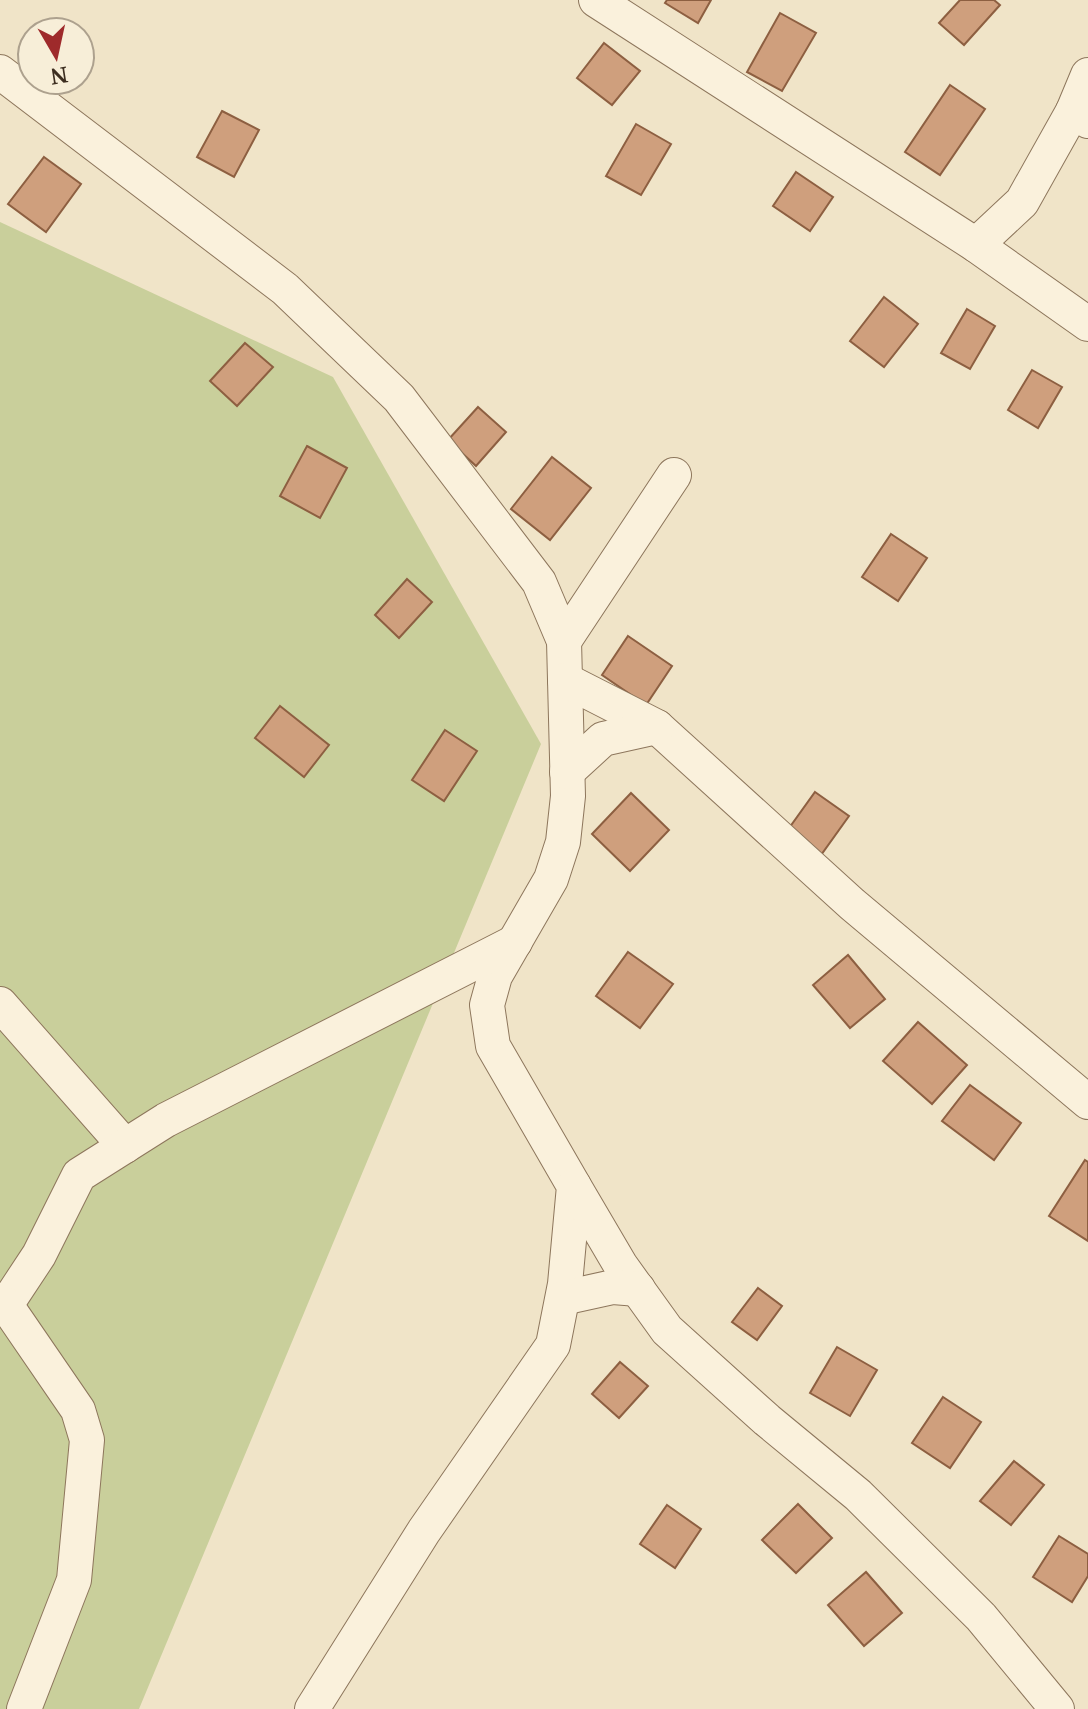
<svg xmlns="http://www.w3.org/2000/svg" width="1088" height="1709" viewBox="0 0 1088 1709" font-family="'Noto Serif',serif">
<rect width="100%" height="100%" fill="#f0e4c8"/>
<!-- green -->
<path fill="#c9cf9b" d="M0 222 333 377 541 744 139 1709H0Z"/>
<!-- building -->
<g fill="#cf9f7d" stroke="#8d5f41" stroke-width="2">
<path d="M667 0H711L698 23 665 3Z"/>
<path d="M960 0H994L1000 5 964 45 939 23Z"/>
<path d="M780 13 816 33 782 91 747 72Z"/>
<path d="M604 43 640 71 612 105 577 78Z"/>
<path d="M950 85 985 109 940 175 905 152Z"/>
<path d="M222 111 259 130 234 177 197 157Z"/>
<path d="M636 124 671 144 641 195 606 176Z"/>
<path d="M44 157 81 184 46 232 8 204Z"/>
<path d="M796 172 833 197 810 231 773 206Z"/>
<path d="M884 297 918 324 884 367 850 341Z"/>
<path d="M967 309 995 326 970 369 941 353Z"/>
<path d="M245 343 273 367 237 406 210 381Z"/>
<path d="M1032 370 1062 387 1038 428 1008 410Z"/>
<path d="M478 407 506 432 476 466 448 440Z"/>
<path d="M307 446 347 468 320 518 280 496Z"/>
<path d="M552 457 591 488 550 540 511 509Z"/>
<path d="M891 534 927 558 898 601 862 577Z"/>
<path d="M407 579 432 602 399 638 375 615Z"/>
<path d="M628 636 672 666 646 705 602 675Z"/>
<path d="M280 706 329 745 304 777 255 738Z"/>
<path d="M445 730 477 751 444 801 412 780Z"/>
<path d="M815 792 849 816 821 855 787 831Z"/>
<path d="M631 793 669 830 630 871 592 834Z"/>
<path d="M628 952 673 984 640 1028 596 996Z"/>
<path d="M848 955 885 999 850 1028 813 985Z"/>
<path d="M918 1022 967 1065 932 1104 883 1061Z"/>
<path d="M970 1085 1021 1123 994 1160 942 1121Z"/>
<path d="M1085 1160 1088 1162V1241L1049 1216Z"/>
<path d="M758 1288 782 1306 757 1340 732 1322Z"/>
<path d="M837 1347 877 1370 850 1416 810 1393Z"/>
<path d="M620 1362 648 1386 619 1418 592 1394Z"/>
<path d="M943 1397 981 1422 950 1468 912 1443Z"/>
<path d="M1014 1461 1044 1485 1011 1525 980 1501Z"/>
<path d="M798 1504 832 1538 796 1573 762 1540Z"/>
<path d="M667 1505 701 1529 675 1568 640 1544Z"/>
<path d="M1059 1536 1088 1554V1576L1072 1602 1033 1577Z"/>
<path d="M866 1572 902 1613 864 1646 828 1605Z"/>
</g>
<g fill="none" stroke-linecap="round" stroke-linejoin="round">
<defs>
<g id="minor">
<path d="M596 0 976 245 1088 324"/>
<path d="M0 72 285 289 399 398 539 582 564 641 568 796 563 842 551 879 495 976 487 1005 493 1046 574 1186 565 1284 553 1345 424 1531 312 1709"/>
<path d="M1073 111 1088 75"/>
<path d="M976 245 1022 202 1073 111 1088 121"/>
<path d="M564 641 674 475"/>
<path d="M565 680 657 727 852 904 1088 1102"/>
<path d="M567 772 603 739 657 727"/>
<path d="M0 1004 125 1146"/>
<path d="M574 1186 621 1266 667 1330 767 1420 858 1495 981 1617 1057 1709"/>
<path d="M563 1298 613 1287 638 1289"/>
<path d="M6 1305 39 1255 79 1175 166 1120 515 942"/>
<path d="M0 1306 6 1305 78 1410 87 1440 74 1580 24 1709"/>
</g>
</defs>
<!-- minor casing -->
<use href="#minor" stroke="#8d765c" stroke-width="36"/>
<!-- minor -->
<use href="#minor" stroke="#faf1dc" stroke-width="34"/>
</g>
<!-- north arrow -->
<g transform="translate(56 56) rotate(171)"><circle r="38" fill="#f7eed8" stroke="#ada18e" stroke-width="2"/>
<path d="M0-6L14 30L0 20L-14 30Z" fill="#9e2a2b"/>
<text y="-12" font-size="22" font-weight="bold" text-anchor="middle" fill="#3d2e20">N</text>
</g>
</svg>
